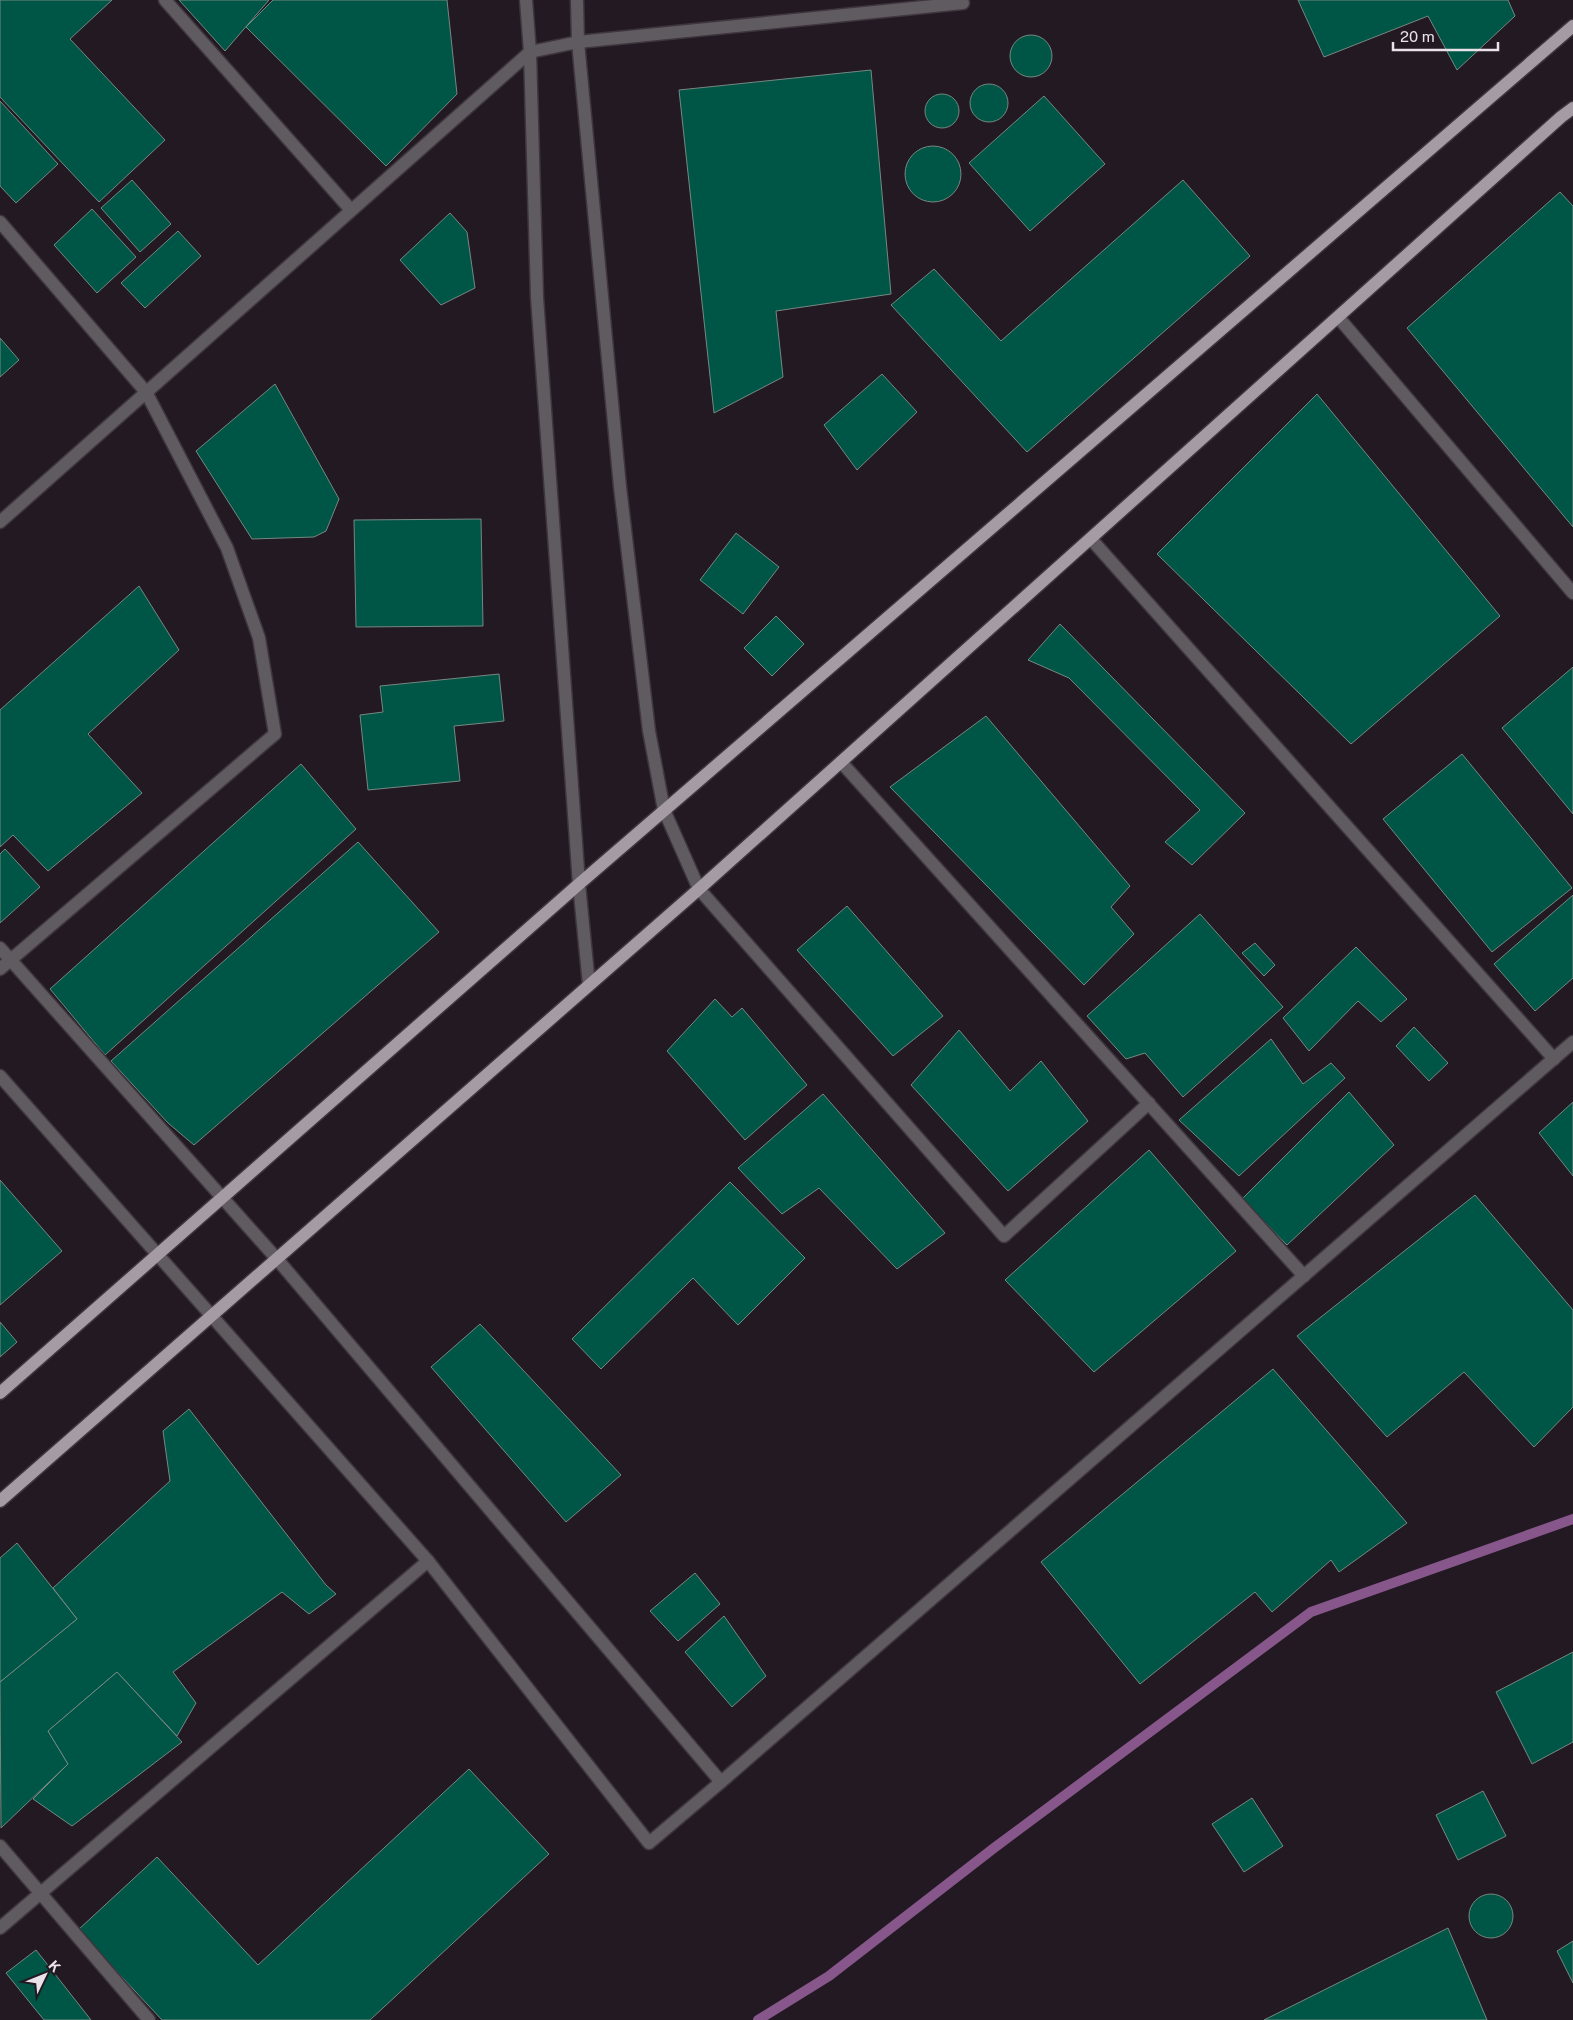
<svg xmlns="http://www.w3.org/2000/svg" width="1573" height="2020" viewBox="0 0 1573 2020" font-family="'Public Sans',sans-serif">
<rect width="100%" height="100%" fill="#221922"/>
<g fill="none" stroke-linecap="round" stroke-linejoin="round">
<!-- stream -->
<path stroke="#87568a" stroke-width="10" d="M758 2020 829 1976 994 1848 1311 1612 1573 1519"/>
</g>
<!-- building -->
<g fill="#005646" stroke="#768882">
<path d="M0 0H112L70 39 165 140 99 202 0 97Z"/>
<path d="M179 0H269L225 51Z"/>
<path d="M273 0H447L457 94 386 166 246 27Z"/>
<path d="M1298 0H1508L1515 16 1457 70 1428 16 1324 57Z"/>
<circle cx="1031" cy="56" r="21"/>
<path d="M871 70 891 294 776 311 783 377 714 413 679 90Z"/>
<circle cx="989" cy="103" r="19"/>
<circle cx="942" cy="111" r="17"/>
<path d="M1044 96 1105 164 1030 231 969 163Z"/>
<path d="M0 101 58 164 16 203 0 186Z"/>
<circle cx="933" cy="174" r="28"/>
<path d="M132 180 171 224 140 252 101 208Z"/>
<path d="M1183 180 1250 256 1027 452 891 305 934 269 1001 341Z"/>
<path d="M1560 192 1573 206V527L1407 328Z"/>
<path d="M92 209 136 257 97 293 54 245Z"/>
<path d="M450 213 467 232 475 288 441 305 400 260Z"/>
<path d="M178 231 201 256 145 308 121 283Z"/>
<path d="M0 338 19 360 0 377Z"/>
<path d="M882 374 917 412 857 470 824 425Z"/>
<path d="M275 384 339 499 326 531 314 537 252 539 196 451Z"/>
<path d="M1317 394 1500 616 1351 744 1157 554Z"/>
<path d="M481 519 483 626 356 627 354 520Z"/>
<path d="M736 533 779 567 743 614 700 580Z"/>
<path d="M139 586 179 650 88 734 142 793 48 871 13 835 0 847V710Z"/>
<path d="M776 616 804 644 772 676 744 648Z"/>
<path d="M1060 624 1245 813 1192 865 1165 842 1200 810 1069 678 1028 660Z"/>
<path d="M1573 667V814L1502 728Z"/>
<path d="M499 674 504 721 454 726 460 781 368 790 360 715 383 712 380 686Z"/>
<path d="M986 716 1130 886 1111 907 1134 934 1084 985 890 787Z"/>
<path d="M1462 754 1572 888 1492 952 1383 819Z"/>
<path d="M301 764 356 829 105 1055 50 989Z"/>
<path d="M358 842 439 932 194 1145 168 1123 111 1061Z"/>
<path d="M5 849 40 887 0 923V854Z"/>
<path d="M1573 895V978L1535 1011 1494 964Z"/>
<path d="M847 906 943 1016 893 1056 797 950Z"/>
<path d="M1200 914 1283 1007 1183 1097 1145 1053 1126 1059 1087 1016Z"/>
<path d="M1255 943 1275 965 1264 976 1242 953Z"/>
<path d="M1356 947 1407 999 1381 1022 1358 1001 1309 1051 1283 1018Z"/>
<path d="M715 999 732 1017 742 1008 807 1085 745 1140 667 1051Z"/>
<path d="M1414 1027 1448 1063 1429 1081 1396 1046Z"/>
<path d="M959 1030 1010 1091 1041 1061 1088 1121 1008 1191 911 1085Z"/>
<path d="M1271 1039 1303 1084 1331 1063 1345 1078 1239 1176 1179 1120Z"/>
<path d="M1349 1092 1394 1145 1287 1245 1242 1199Z"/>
<path d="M823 1094 945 1233 897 1269 819 1188 782 1214 738 1168Z"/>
<path d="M1573 1102V1176L1539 1133Z"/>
<path d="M1149 1150 1236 1251 1094 1372 1005 1280Z"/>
<path d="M0 1180 62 1251 0 1305Z"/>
<path d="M730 1182 805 1258 738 1325 693 1278 601 1369 572 1339Z"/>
<path d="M1475 1195 1573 1310V1407L1534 1447 1464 1372 1387 1437 1297 1336Z"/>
<path d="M0 1322 17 1342 0 1357Z"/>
<path d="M480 1324 621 1475 566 1522 431 1367Z"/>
<path d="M1273 1369 1407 1523 1339 1572 1331 1560 1272 1612 1255 1592 1140 1684 1041 1562Z"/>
<path d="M189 1409 326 1585 336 1594 309 1614 282 1592 173 1672 196 1703 177 1736 117 1672 48 1731 68 1764 1 1828 0 1682 77 1619 53 1588 170 1481 163 1431Z"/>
<path d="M17 1543 77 1619 0 1682V1558Z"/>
<path d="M695 1573 720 1604 678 1641 650 1611Z"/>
<path d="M724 1616 766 1676 732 1707 685 1652Z"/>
<path d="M1573 1652V1742L1532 1764 1496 1692Z"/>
<path d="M117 1672 182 1742 72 1826 33 1799 68 1764 48 1731Z"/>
<path d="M469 1769 549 1854 370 2020H162L78 1930 157 1857 258 1965Z"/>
<path d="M1483 1791 1506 1836 1458 1860 1436 1815Z"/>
<path d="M1252 1798 1283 1846 1244 1872 1212 1824Z"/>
<circle cx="1491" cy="1916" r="22"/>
<path d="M1448 1928 1487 2020H1264Z"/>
<path d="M1573 1941V1983L1557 1951Z"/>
<path d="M36 1950 91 2020H44L6 1973Z"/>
</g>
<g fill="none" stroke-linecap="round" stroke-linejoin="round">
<defs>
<g id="minor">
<path d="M165 0 351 210"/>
<path d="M526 0 530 52 537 297 579 884 589 985"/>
<path d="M577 0 578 42 620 487 649 731 664 810 699 889 1004 1236 1149 1103"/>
<path d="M0 222 146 392 227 548 259 638 275 734 0 969"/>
<path d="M1338 317 1573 593"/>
<path d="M0 522 530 52 578 42 963 3"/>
<path d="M1091 539 1554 1059"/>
<path d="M841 762 1304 1276"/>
<path d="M0 948 277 1259 721 1782"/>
<path d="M0 1076 428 1561 649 1843 721 1782 1573 1042"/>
<path d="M0 1846 149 2020"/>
<path d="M0 1928 428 1561"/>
</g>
<g id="major">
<path d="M0 1393 579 884 1573 26"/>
<path d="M0 1501 699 889 1561 117 1573 108"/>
</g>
</defs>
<!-- minor casing -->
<use href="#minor" stroke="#3e353e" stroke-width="15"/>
<!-- major casing -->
<use href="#major" stroke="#3e353e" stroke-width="15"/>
<!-- minor -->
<use href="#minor" stroke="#605b60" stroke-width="12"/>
<!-- major -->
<use href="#major" stroke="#a59ba5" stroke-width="12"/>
</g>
<!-- north arrow -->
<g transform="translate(45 1975) rotate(47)" stroke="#221922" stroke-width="4" paint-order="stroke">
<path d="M0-4L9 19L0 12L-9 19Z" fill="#e9e2e9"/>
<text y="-8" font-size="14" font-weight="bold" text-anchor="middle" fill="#e9e2e9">K</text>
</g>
<!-- scale -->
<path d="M1393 42v8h105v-8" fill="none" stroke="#e9e2e9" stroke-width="2.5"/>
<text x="1400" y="42" font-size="15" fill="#e9e2e9" stroke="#221922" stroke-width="4" paint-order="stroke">20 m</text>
</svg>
